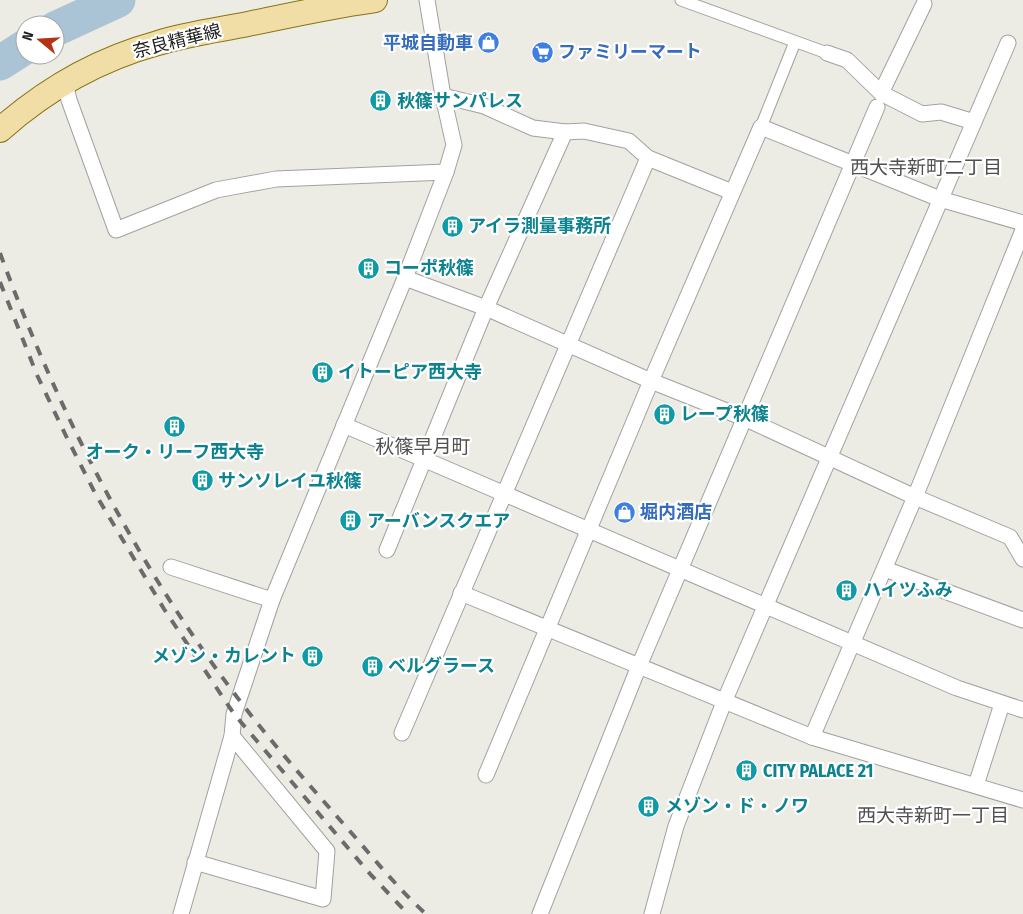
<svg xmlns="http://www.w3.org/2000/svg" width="1023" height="914" viewBox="0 0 1023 914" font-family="'Fira Sans Condensed','Noto Sans JP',sans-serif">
<rect width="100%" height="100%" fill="#edece4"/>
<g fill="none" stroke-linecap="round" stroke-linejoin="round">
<!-- river -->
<g stroke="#aac4d6" stroke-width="35">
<path d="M55 29 118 0"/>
<path d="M0 63 25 47"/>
</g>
<defs>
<g id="pedestrian">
<path d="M681 0 827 53"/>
<path d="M761 127 795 42"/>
</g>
<g id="minor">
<path d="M827 53 847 60 881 93 922 114 941 112 974 122"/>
<path d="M65 82 69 100 116 230 216 190 276 179 446 172"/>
<path d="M881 93 924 4"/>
<path d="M443 96 484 106 533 128 565 132 584 131 629 141 648 158 732 192"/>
<path d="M405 278 486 308 651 381 744 418 915 497 1010 537 1023 559"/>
<path d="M344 425 957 688 1023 710"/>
<path d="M387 550 486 308 565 132"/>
<path d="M171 567 272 600"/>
<path d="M885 569 1023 620"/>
<path d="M461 593 812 737 1023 800"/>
<path d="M402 733 648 158"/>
<path d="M812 737 915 497 1023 230"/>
<path d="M486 775 651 381 761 127 940 199 1023 223"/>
<path d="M976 785 1002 704"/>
<path d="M195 862 323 899 327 851 232 736"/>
<path d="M181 914 232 736 234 714 272 600 405 278 446 172 454 145 443 96 427 0"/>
<path d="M540 914 639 666 877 107"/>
<path d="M652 914 676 826 724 702 1008 43"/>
</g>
<path id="primary" d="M0 130C45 90 99 59 158 43 187 34 218 30 248 24 290 15 332 6 375 0"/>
</defs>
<!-- pedestrian casing -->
<use href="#pedestrian" stroke="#a1a1a1" stroke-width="13"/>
<!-- minor casing -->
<use href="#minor" stroke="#a1a1a1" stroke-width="17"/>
<!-- primary casing -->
<use href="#primary" stroke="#867411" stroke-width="26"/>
<!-- pedestrian -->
<use href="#pedestrian" stroke="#fff" stroke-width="11"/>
<!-- minor -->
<use href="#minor" stroke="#fff" stroke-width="15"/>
<!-- primary -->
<use href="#primary" stroke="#f1dea6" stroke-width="24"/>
<!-- rail -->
<g stroke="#6b6b6b" stroke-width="4" stroke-dasharray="10 10" stroke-linecap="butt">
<path d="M0 253C58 412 137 566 240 701 271 742 306 781 340 820 368 851 395 886 426 914"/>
<path d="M0 282 37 375 67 438 96 495 164 609 234 714 371 875 408 914"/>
</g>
</g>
<!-- icons -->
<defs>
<symbol id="shop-disc" viewBox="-11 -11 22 22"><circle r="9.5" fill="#3f7fe0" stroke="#fff"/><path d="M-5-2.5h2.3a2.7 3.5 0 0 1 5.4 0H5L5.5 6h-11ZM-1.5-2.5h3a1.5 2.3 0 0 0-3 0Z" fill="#fff"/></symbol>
<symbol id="supermarket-disc" viewBox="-11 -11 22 22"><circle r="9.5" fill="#3f7fe0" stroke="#fff"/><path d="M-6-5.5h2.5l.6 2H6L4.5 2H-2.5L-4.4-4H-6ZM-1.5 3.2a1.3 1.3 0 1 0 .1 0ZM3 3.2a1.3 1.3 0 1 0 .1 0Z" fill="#fff"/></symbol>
<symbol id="building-disc" viewBox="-11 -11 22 22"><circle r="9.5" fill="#0f9aa8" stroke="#fff"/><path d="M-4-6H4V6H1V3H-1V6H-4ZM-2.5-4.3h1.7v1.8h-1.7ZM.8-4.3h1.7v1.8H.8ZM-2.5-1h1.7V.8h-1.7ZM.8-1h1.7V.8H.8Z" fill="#fff"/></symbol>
</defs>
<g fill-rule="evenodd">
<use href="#shop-disc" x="476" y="30" width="25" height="25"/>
<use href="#supermarket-disc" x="530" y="40" width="25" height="25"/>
<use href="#building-disc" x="368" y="88" width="25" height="25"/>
<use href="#building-disc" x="440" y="214" width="25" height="25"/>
<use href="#building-disc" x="356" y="256" width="25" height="25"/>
<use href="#building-disc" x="310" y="360" width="25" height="25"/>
<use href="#building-disc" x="652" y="402" width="25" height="25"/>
<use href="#building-disc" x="162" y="414" width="25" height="25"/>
<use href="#building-disc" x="190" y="468" width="25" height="25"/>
<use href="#shop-disc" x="612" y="500" width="25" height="25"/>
<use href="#building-disc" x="338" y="508" width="25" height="25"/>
<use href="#building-disc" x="834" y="578" width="25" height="25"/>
<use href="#building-disc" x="300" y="644" width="25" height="25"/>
<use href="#building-disc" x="360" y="654" width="25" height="25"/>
<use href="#building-disc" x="734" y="758" width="25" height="25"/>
<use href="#building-disc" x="636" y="794" width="25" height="25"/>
</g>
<g text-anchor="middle" stroke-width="4.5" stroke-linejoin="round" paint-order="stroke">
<!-- street labels -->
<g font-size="18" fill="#1d1d1d" stroke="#fff">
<text transform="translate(177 41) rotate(-14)" y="6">奈良精華線</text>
</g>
<!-- shop labels -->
<g font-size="18" font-weight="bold" fill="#366cbe" stroke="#fff" text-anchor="start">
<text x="473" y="49" text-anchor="end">平城自動車</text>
<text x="558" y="58">ファミリーマート</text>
<text x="640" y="518">堀内酒店</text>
</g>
<!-- culture labels -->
<g font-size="18" font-weight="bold" fill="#0d838f" stroke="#fff" text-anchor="start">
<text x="397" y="107">秋篠サンパレス</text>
<text x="468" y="232">アイラ測量事務所</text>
<text x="384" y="274">コーポ秋篠</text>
<text x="338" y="378">イトーピア西大寺</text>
<text x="680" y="420">レープ秋篠</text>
<text x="175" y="458" text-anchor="middle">オーク・リーフ西大寺</text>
<text x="218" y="487">サンソレイユ秋篠</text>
<text x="367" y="527">アーバンスクエア</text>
<text x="863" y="596">ハイツふみ</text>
<text x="296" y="662" text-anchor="end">メゾン・カレント</text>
<text x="388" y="672">ベルグラース</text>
<text x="763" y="777">CITY PALACE 21</text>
<text x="665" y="812">メゾン・ド・ノワ</text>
</g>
<!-- neighbourhood labels -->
<g font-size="19" fill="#505050" stroke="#fff">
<text x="926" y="174">西大寺新町二丁目</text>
<text x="423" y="453">秋篠早月町</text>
<text x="933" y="822">西大寺新町一丁目</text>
</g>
</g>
<!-- north arrow -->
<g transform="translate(40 40) rotate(288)"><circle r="24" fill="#ffffff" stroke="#a5a5a5"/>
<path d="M0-4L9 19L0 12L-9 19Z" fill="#b53216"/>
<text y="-8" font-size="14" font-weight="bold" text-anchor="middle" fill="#1d1d1d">N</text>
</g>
</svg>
